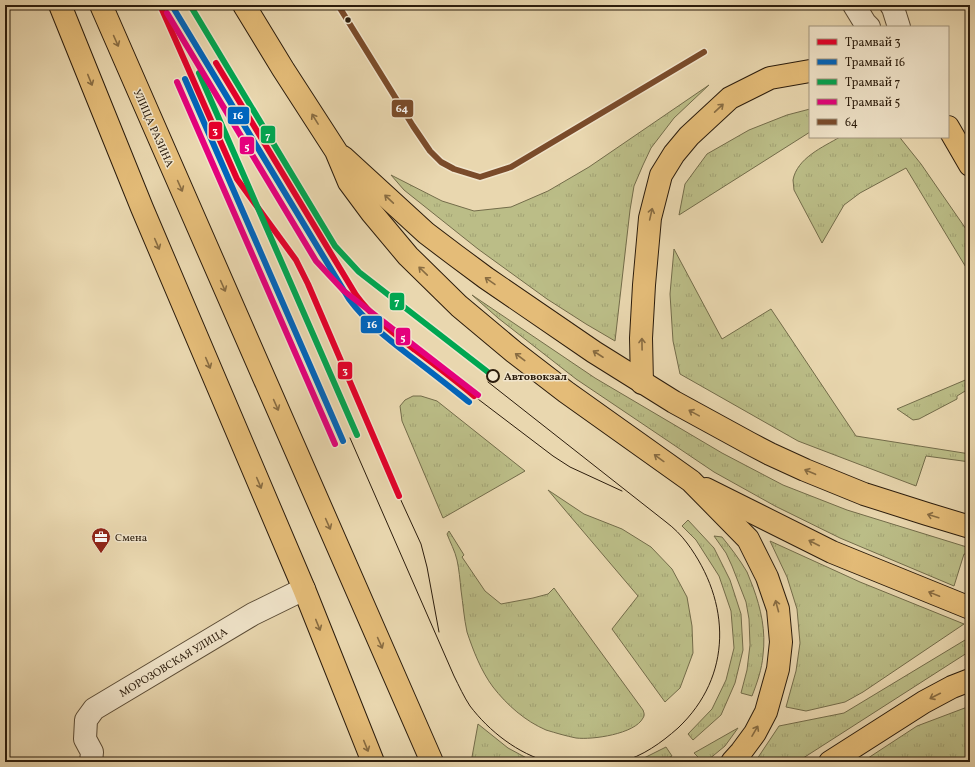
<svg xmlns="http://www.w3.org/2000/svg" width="975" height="767" viewBox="0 0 975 767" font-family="Vollkorn,serif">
<defs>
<pattern id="grass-tufts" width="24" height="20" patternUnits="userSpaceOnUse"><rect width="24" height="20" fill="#bbbd87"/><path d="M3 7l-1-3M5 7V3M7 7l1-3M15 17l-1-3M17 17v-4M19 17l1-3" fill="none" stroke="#a1a273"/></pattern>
</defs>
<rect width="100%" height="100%" fill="#e9d7af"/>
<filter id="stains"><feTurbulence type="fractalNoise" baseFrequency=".005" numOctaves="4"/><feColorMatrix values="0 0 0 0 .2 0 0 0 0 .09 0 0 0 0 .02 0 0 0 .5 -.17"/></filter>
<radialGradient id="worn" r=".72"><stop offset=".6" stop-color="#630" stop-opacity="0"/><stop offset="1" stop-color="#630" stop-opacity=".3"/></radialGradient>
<!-- grass -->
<g fill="url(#grass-tufts)" stroke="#736c4a">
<path d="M709 85 674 118 651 148 643 165 634 186 630 210 615 341 586 324 547 299 478 249 404 190 391 175 442 201 474 211 511 207 548 191 589 167Z"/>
<path d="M810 109V132L679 215 685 184 707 154 749 130 787 115Z"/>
<path d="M840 137H900L901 139 921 164 966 229 970 237V274L906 168 860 193 844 205 822 243 794 190C794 187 793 183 793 180 797 158 823 147 840 137Z"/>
<path d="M674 249 722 339 771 309 856 436 970 454V462L926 456 916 486 798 441 680 374 673 341 670 294Z"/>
<path d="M472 295 595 378 722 453 783 485 847 510 970 548V555L964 554 954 586 840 538 775 506 714 472 576 379 498 318Z"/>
<path d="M970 378V388L957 396V399L919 419 913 420 897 409Z"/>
<path d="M413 396H421L437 401 525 471 443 518 402 421 400 406 405 400Z"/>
<path d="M548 490 584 514 622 529 651 547 672 569 687 597 692 626 693 653 680 688 665 702 612 629 638 596Z"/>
<path d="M688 520 714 548 730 580 741 614 743 650 735 683 721 715 693 740 688 734 712 709 726 680 734 648 731 611 719 576 696 540 682 526Z"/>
<path d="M449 531 464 555 462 557 485 591 501 604 533 598 548 594 554 588 643 710C644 713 645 715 643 718 635 734 592 740 576 738 566 736 556 733 546 730 525 721 507 705 493 687 481 671 473 650 467 632 464 618 463 604 461 590 460 580 459 569 457 560 455 551 450 542 447 534Z"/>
<path d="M714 536 722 537C731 548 740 560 747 572 749 577 751 582 753 587 761 609 766 631 763 655 762 669 757 683 752 696L741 693 747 670 750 645 749 619 746 602 732 566 726 553Z"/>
<path d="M770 541 860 582 964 624 863 692 845 702 806 711 786 707 796 671 800 643 797 609 787 577Z"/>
<path d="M970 637V651L797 762H755L779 726 844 713Z"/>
<path d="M970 706V762H862L917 726Z"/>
<path d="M478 724 508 748 534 762H475L472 757Z"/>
<path d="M738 728 725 746 708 760H701L694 753Z"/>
<path d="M666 747 672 756 661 762H636Z"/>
</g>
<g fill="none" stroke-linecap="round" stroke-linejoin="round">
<defs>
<g id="minor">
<path d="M854 5 865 23 869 27"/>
<path d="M891 5 893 8 899 27"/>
<path d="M91 762 92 752 85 739 86 720 94 709 253 614 304 589"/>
</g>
<g id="major">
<path d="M60 5 142 208 304 589 373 762"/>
<path d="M101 5 432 762"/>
<path d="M244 5 283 69 336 151 349 182 372 213 408 256 459 306 514 352 566 392 691 481 748 539 767 577 778 609 781 642 778 669 766 712 755 733 741 752 732 762"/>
<path d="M948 127 970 165"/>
<path d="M343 157 426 233 455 255 486 278 594 352 674 402 749 443 770 454 805 470 864 494 927 514 970 527"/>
<path d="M642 383 641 338 644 285 650 218 661 175 674 154 689 136 730 98 770 78 810 71"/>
<path d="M706 489 832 552 970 608"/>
<path d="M830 762 924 702 952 687 970 680"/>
</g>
</defs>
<!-- minor casing -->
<use href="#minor" stroke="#5a4b35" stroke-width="24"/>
<!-- major casing -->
<use href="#major" stroke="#2b1c0c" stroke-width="24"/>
<!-- minor -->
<use href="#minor" stroke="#f1e5cb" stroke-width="22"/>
<!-- major -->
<use href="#major" stroke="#e4bc78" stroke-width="22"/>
<!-- tram -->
<g stroke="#2b1c0c" stroke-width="1">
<path d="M488 382 666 522C674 528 681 535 687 543 731 602 733 676 678 728 661 743 643 756 621 762"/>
<path d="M474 396 553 456 570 467 622 491"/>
<path d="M350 438 454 676C459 686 464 697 470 706 489 731 518 754 549 762"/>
<path d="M399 496 421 544 427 567 439 632"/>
</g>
<defs>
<path id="bus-1" d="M338 5 413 126 430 151 441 162 454 169 480 177 511 167 704 52"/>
</defs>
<!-- bus-1 casing -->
<use href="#bus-1" stroke="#f1e5cb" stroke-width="9"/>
<!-- bus-1 -->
<use href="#bus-1" stroke="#7a4b2a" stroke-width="6"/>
<defs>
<g id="tram-1">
<path d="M160 5 237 179 296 260 308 284 399 496"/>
<path d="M216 63 356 295C372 317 393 333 415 350 435 365 455 380 474 396"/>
</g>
<g id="tram-2">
<path d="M174 9 349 299C366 322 388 339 410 356 430 371 450 387 469 402"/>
<path d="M185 79 343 441"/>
</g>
<g id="tram-3">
<path d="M190 5 335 246 359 272 493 376"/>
<path d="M199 73 357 435"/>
</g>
<g id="tram-4">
<path d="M167 13 316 261 344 291 478 395"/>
<path d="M177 82 335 444"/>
</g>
</defs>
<!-- tram-1 casing -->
<use href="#tram-1" stroke="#f1e5cb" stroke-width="9"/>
<!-- tram-2 casing -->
<use href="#tram-2" stroke="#f1e5cb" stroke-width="9"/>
<!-- tram-3 casing -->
<use href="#tram-3" stroke="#f1e5cb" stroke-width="9"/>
<!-- tram-4 casing -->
<use href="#tram-4" stroke="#f1e5cb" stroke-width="9"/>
<!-- tram-1 -->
<use href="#tram-1" stroke="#e4002b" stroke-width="6"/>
<!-- tram-2 -->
<use href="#tram-2" stroke="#0065bd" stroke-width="6"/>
<!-- tram-3 -->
<use href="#tram-3" stroke="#00a651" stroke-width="6"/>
<!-- tram-4 -->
<use href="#tram-4" stroke="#e5007d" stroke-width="6"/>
</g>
<!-- one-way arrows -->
<defs><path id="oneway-shaft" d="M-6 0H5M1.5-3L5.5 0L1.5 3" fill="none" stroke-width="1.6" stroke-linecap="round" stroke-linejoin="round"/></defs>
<g stroke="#886c42">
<use href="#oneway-shaft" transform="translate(116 41) rotate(66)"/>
<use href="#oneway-shaft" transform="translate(90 80) rotate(68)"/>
<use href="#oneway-shaft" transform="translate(719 108) rotate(-43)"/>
<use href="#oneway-shaft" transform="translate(315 119) rotate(-122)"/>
<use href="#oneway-shaft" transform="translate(180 186) rotate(66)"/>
<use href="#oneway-shaft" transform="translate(389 199) rotate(-137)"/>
<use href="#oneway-shaft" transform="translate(651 214) rotate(-77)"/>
<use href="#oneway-shaft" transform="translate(157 244) rotate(67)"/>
<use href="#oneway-shaft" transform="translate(423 271) rotate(-136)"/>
<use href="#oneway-shaft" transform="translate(490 281) rotate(-145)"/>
<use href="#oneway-shaft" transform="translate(223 286) rotate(66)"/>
<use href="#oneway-shaft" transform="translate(642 344) rotate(-91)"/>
<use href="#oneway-shaft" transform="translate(598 354) rotate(-147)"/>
<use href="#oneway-shaft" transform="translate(520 357) rotate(-143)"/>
<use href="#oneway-shaft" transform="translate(208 363) rotate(67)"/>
<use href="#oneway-shaft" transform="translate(276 405) rotate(66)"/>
<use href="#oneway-shaft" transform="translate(694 413) rotate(-151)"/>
<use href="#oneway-shaft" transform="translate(659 458) rotate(-144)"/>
<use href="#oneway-shaft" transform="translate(810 472) rotate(-157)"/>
<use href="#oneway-shaft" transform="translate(259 483) rotate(67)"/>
<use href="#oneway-shaft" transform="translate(933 516) rotate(-163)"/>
<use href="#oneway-shaft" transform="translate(328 524) rotate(66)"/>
<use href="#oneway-shaft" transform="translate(814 543) rotate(-153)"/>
<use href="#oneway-shaft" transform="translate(934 594) rotate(-158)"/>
<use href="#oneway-shaft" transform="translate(777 606) rotate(-105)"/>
<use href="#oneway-shaft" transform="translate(318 625) rotate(68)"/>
<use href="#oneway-shaft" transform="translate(380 643) rotate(66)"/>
<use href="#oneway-shaft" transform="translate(935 696) rotate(153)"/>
<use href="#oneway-shaft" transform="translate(755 731) rotate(-60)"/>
<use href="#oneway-shaft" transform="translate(366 746) rotate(68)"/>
</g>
<!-- icons -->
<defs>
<symbol id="office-pin" viewBox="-11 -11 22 30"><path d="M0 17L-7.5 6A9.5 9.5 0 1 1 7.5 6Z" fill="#8f2418" stroke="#f1e5cb"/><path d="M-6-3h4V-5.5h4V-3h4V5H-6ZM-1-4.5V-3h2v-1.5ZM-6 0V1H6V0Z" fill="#fff"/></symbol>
</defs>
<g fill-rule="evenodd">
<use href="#office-pin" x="90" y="526" width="22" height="30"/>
</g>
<!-- markers -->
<circle fill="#2b1c0c" stroke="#f1e5cb" stroke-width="1.5" cx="348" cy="20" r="3.5"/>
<circle fill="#f1e5cb" stroke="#2b1c0c" stroke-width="2" cx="493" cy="376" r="6"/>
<g text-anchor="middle" stroke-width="3" stroke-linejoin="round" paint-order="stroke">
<!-- street labels -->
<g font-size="11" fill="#2b1c0c" stroke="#f1e5cb">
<text transform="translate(154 128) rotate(66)" y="4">УЛИЦА РАЗИНА</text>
<text transform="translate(173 662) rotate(-31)" y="4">МОРОЗОВСКАЯ УЛИЦА</text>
</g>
<!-- stop labels -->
<g font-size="11" font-weight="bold" fill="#2b1c0c" stroke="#f1e5cb" text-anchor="start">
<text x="504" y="380">Автовокзал</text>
</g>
<!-- poi labels -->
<g font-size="11" fill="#2b1c0c" stroke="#f1e5cb" text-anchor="start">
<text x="115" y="541">Смена</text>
</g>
</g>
<g stroke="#f1e5cb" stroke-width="1.5">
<rect x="391" y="99" width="23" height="19" rx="4" fill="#7a4b2a"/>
<rect x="227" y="106" width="23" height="19" rx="4" fill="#0065bd"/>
<rect x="208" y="121" width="15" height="19" rx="4" fill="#e4002b"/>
<rect x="260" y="125" width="16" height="19" rx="4" fill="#00a651"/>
<rect x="239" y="136" width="16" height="19" rx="4" fill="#e5007d"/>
<rect x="389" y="292" width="16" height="19" rx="4" fill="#00a651"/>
<rect x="360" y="315" width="23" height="19" rx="4" fill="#0065bd"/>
<rect x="395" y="327" width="16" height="19" rx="4" fill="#e5007d"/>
<rect x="337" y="361" width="16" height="19" rx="4" fill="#e4002b"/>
</g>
<g font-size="11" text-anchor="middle" font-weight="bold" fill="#fff">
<text x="402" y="112">64</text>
<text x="238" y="119">16</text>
<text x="215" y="134">3</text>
<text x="268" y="139">7</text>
<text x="247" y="150">5</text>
<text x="397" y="305">7</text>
<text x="372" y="328">16</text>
<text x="403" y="341">5</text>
<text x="345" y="374">3</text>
</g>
<!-- margin -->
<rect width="975" height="767" fill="none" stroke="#e9d7af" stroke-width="20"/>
<rect x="6" y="6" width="963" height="755" fill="none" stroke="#2b1c0c" stroke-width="2"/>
<rect x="10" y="10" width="955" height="747" fill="none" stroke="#2b1c0c"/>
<!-- legend -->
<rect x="809" y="26" width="140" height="112" fill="#f1e5cb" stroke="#a2957f"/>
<rect x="817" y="39" width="20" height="6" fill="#e4002b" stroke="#a2957f"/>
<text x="845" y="46" font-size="12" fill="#2b1c0c">Трамвай 3</text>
<rect x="817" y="59" width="20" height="6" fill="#0065bd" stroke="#a2957f"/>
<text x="845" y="66" font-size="12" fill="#2b1c0c">Трамвай 16</text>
<rect x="817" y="79" width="20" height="6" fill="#00a651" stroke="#a2957f"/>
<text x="845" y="86" font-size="12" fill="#2b1c0c">Трамвай 7</text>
<rect x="817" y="99" width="20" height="6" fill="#e5007d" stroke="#a2957f"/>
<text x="845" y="106" font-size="12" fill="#2b1c0c">Трамвай 5</text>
<rect x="817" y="119" width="20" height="6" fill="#7a4b2a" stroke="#a2957f"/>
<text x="845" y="126" font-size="12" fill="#2b1c0c">64</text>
<rect width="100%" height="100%" filter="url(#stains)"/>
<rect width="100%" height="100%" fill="url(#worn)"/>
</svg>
